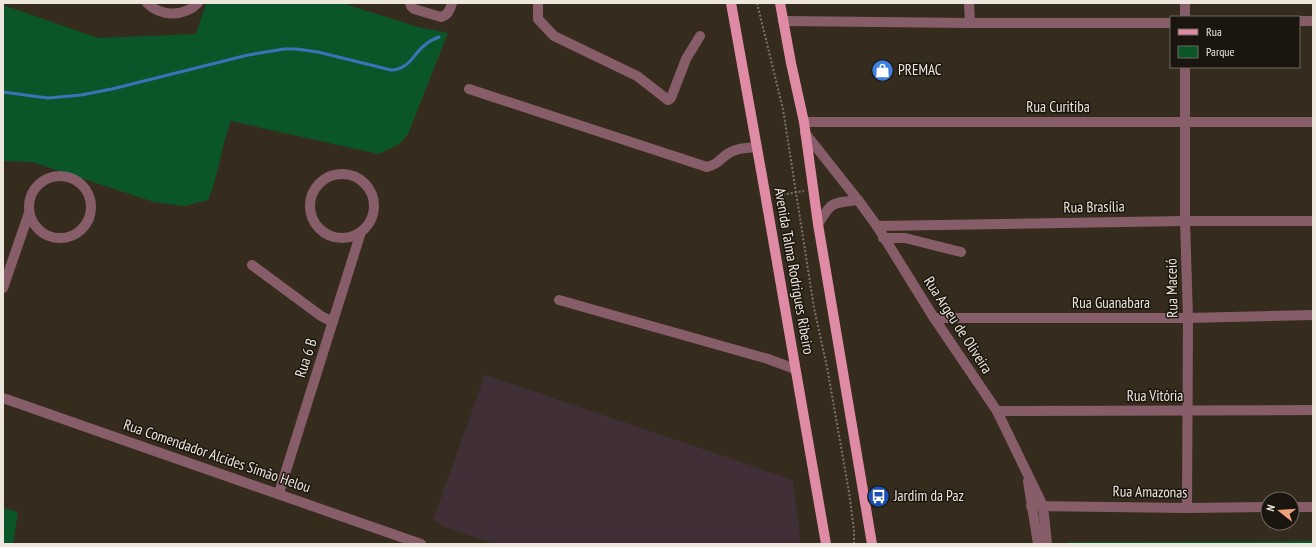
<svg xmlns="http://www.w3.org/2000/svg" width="1316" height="547" viewBox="0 0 1316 547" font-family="'PT Sans Narrow',sans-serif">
<rect width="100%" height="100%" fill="#362c1d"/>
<!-- industrial -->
<path fill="#412f38" d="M485 375 793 480 801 544H495L447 528 433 520Z"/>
<!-- green -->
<g fill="#0b5628">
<path d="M206 3H342L418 27 448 33 408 134 399 144 379 154 231 121C221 146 219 175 208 200L184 206 154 202 32 162 3 161V5L98 38 196 34Z"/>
<path d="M3 508 18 512 13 544H3Z"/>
<path d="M1313 541V544H1068L1067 542Z"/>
</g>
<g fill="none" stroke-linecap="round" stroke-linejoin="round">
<!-- stream -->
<path stroke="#3b73bb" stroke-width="3" d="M3 92 48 98 81 95 112 89 248 55 284 49H296L318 52 391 70C409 70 413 54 425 45 429 41 434 39 439 37"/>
<!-- path -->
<g stroke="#7d7568" stroke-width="2" stroke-dasharray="2 2" stroke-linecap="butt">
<path d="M757 3 783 109 814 308 827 367 849 492 854 530V544"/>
<path d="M775 196 804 191"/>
</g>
<!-- minor -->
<g stroke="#885d6a" stroke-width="10">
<path d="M147 3C161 17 184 17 198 3"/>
<path d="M410 3 411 6 414 9 441 17C448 15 450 10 452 3"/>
<path d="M538 3V19L554 36 637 76 668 100 671 98 686 59 700 36"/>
<path d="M969 3 970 23"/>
<path d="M1185 3V17"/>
<path d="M783 21 970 23H1171"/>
<path d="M1299 21H1313"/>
<path d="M1185 67V221L1188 318 1187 508"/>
<path d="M469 89 707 167C719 163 717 162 726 155 735 148 746 148 757 147"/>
<path d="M804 122H1313"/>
<path d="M805 133 858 200 877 226 934 318 997 411 1043 506 1047 544"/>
<circle cx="342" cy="206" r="32"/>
<circle cx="60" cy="207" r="31"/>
<path d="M818 224C832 201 832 203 858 200"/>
<path d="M877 226 1185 221H1313"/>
<path d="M883 238H905L961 252"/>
<path d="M252 265 321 316 333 322"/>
<path d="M3 288 29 213"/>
<path d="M559 300 768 359 795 369"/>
<path d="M934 318H1188L1313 315"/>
<path d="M3 398 421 544"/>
<path d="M997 411 1313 410"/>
<path d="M1028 481 1038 544"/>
<path d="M279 493 361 232"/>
<path d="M1031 506 1187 508 1268 507"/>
<path d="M1292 507H1313"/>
</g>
<!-- major -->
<g stroke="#e08ba5" stroke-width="10">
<path d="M731 3 762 176 826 544"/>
<path d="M780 3 791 63 804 122 818 224 872 544"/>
</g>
</g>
<!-- icons -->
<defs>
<symbol id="shop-disc" viewBox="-11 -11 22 22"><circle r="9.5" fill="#3f7fe0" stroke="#1a150e"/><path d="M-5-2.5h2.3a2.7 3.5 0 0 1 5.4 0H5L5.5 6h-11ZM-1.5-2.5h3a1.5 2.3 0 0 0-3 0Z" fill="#fff"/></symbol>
<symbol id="bus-disc" viewBox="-11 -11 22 22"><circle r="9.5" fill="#1a4fb4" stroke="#1a150e"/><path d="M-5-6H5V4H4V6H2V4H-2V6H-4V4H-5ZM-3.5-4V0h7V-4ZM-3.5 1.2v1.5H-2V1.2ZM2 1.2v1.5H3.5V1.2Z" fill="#fff"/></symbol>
</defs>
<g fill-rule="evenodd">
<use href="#shop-disc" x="870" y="58" width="25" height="25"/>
<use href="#bus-disc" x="866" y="484" width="25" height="25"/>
</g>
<g text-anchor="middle" stroke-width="3" stroke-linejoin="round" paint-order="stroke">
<!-- poi labels -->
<g font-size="15" fill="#ede6dc" stroke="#1a150e" text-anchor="start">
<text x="898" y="75">PREMAC</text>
<text x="894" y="501">Jardim da Paz</text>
</g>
<!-- street labels -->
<g font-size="15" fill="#ede6dc" stroke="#1a150e">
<text x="1058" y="112">Rua Curitiba</text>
<text transform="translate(1094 207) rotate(-1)" y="5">Rua Brasília</text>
<text transform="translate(794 271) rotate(80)" y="5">Avenida Talma Rodrigues Ribeiro</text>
<text transform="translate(1172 288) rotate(-91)" y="5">Rua Maceió</text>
<text x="1111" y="308">Rua Guanabara</text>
<text transform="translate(958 325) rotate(57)" y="5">Rua Argeu de Oliveira</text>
<text transform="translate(306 358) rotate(-72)" y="5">Rua 6 B</text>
<text x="1155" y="401">Rua Vitória</text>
<text transform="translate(217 456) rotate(19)" y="5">Rua Comendador Alcides Simão Helou</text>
<text transform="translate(1150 492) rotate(1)" y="5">Rua Amazonas</text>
</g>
</g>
<!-- border -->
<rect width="1316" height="547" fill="none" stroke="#ede6dc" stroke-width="8"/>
<!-- legend -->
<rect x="1170" y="16" width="130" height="52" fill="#1a150e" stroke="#6e6960"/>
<rect x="1178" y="29" width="20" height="6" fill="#e08ba5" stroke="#6e6960"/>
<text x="1206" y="36" font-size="12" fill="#ede6dc">Rua</text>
<rect x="1178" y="46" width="20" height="12" fill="#0b5628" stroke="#6e6960"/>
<text x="1206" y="56" font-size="12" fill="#ede6dc">Parque</text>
<!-- north arrow -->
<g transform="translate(1280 511) rotate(287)"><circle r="19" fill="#1a150e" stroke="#6e6960"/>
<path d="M0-3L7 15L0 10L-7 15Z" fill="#f1a17c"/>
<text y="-6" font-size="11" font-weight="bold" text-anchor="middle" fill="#ede6dc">N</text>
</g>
</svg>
